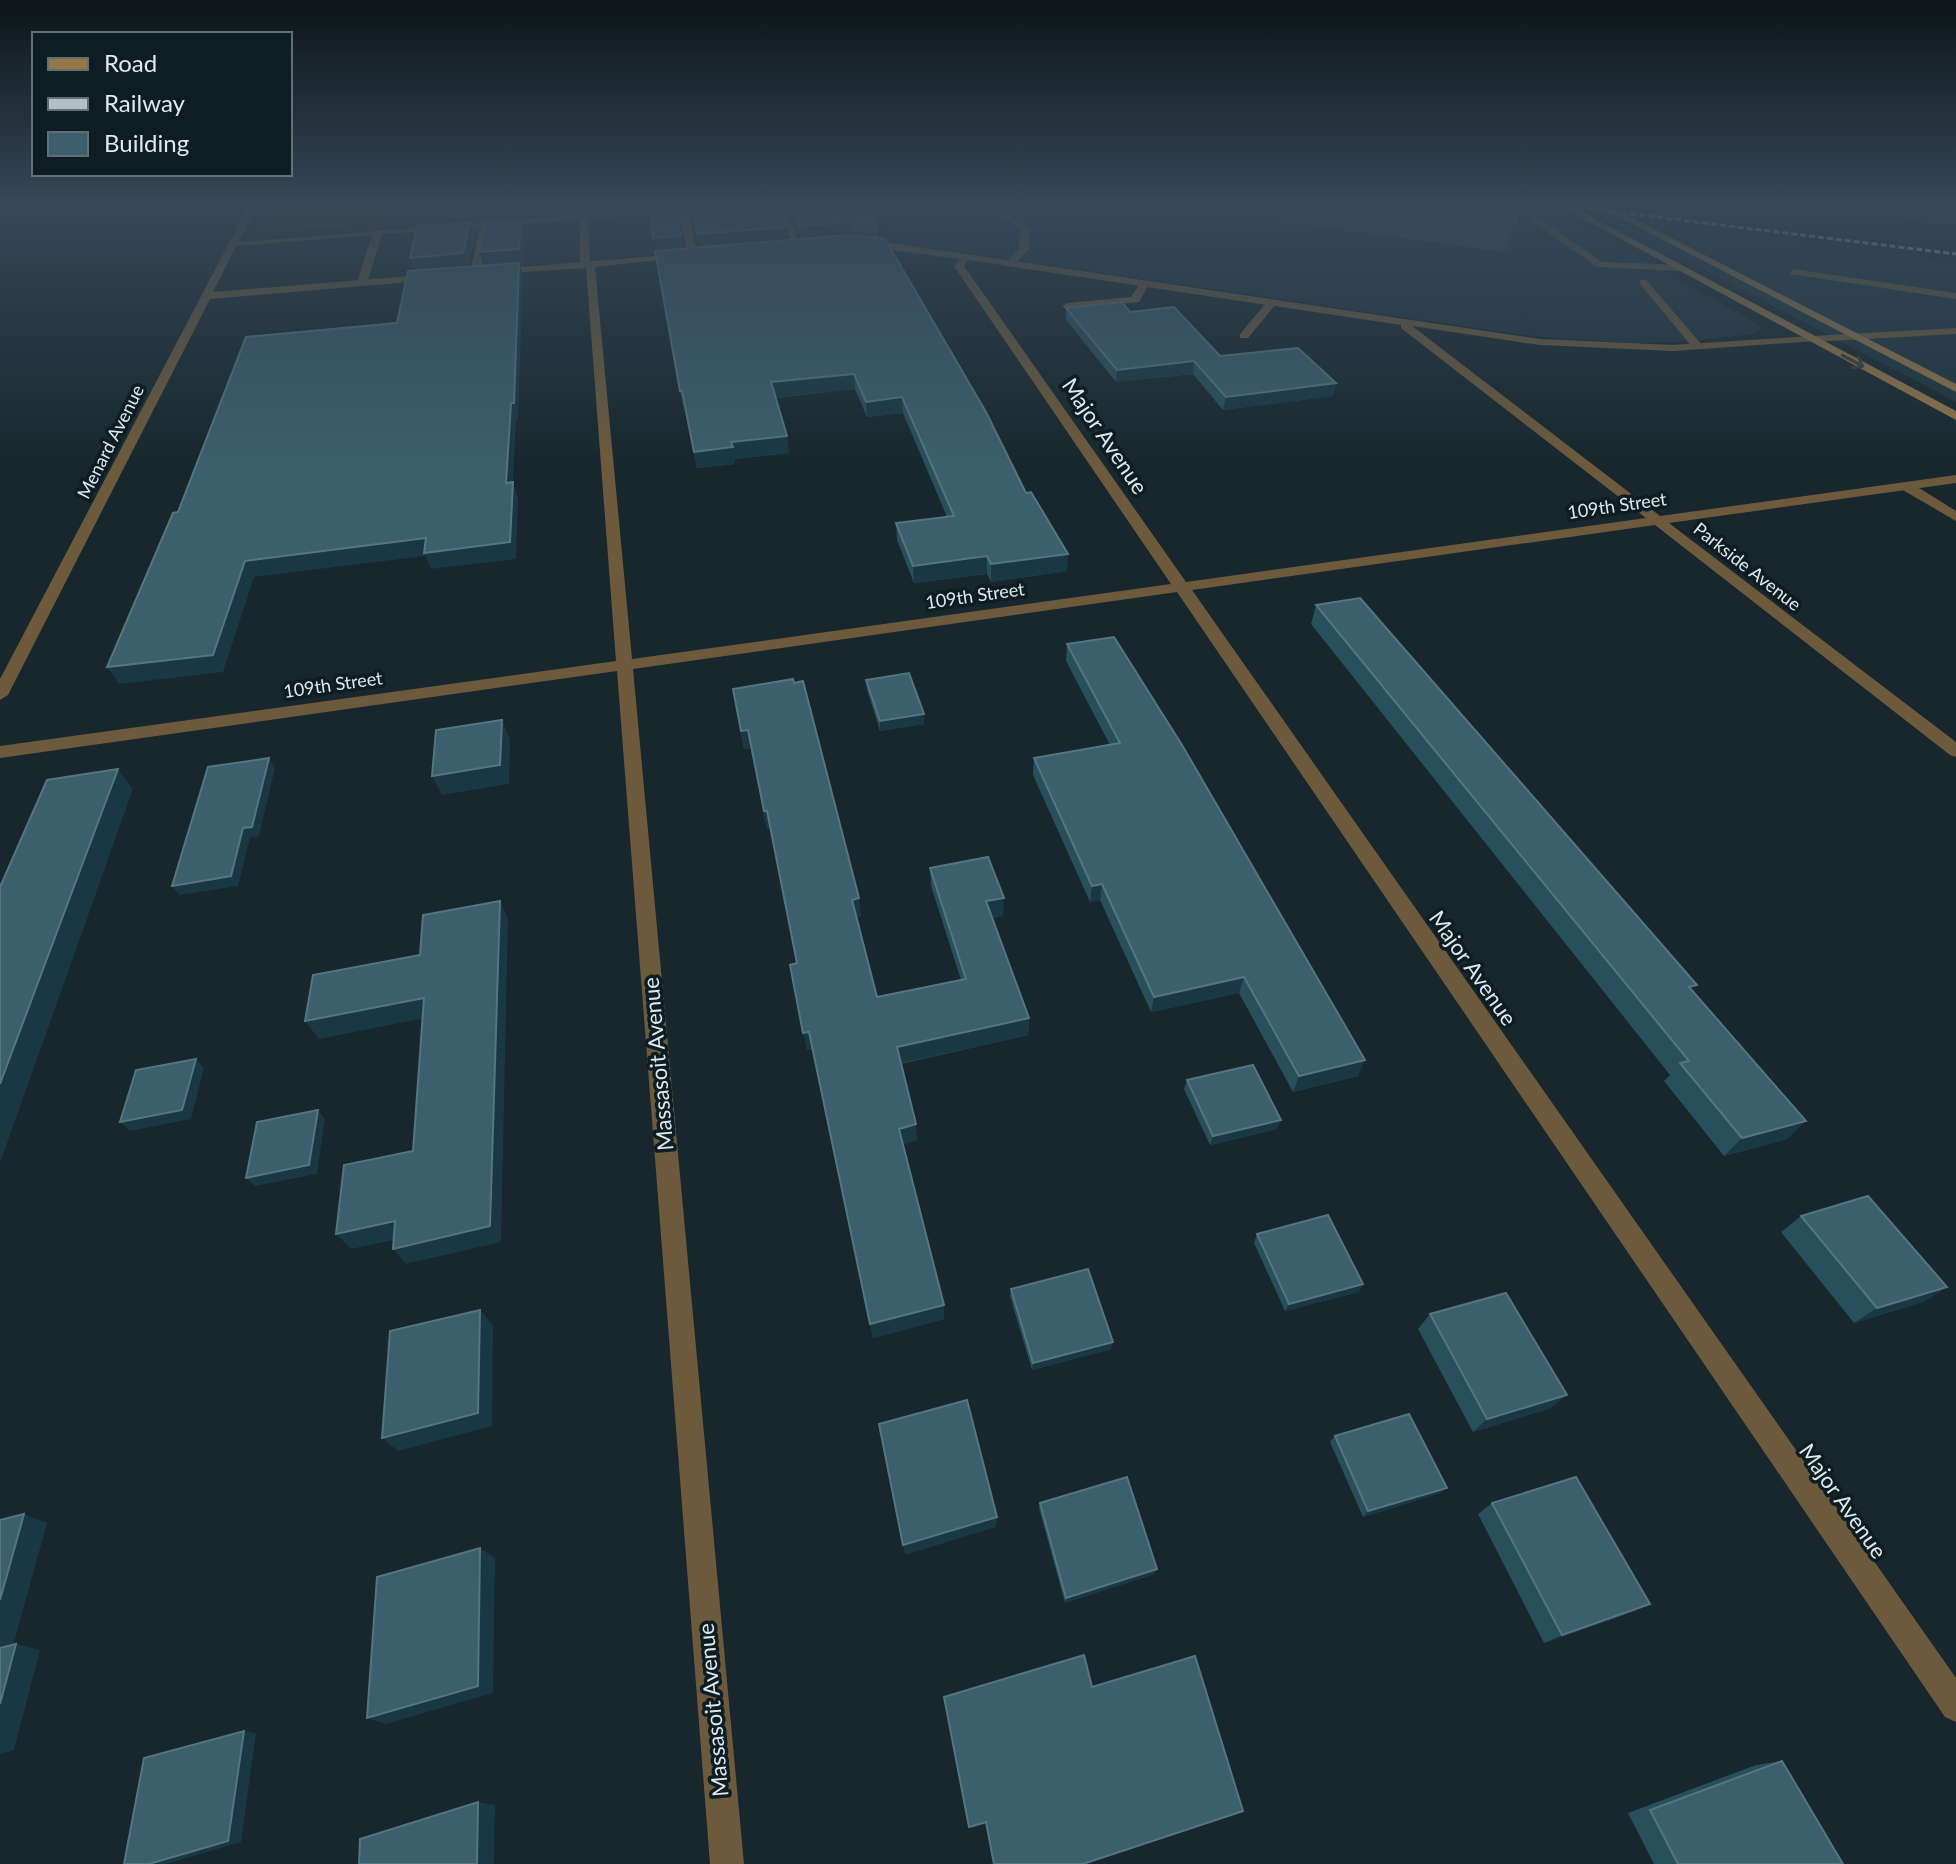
<svg xmlns="http://www.w3.org/2000/svg" width="1956" height="1864" viewBox="0 0 1956 1864" font-family="Lato,sans-serif">
<rect width="100%" height="100%" fill="#17272d"/>
<!-- built -->
<g fill="#1c343d">
<path d="M883 205H1488L1563 214 1761 326 1755 334 1679 342 1627 343 1530 336 875 239 894 225Z"/>
<path d="M1611 221 1956 263V402L1855 349Z"/>
</g>
<!-- green -->
<path fill="#46361c" d="M272 205H627L259 233Z"/>
<g fill="none" stroke-linecap="round" stroke-linejoin="round">
<!-- lane -->
<g fill="#6d5a3c" fill-rule="evenodd">
<path d="M703 205H742L688 211 698 256 693 259 688 256 679 212 588 219 590 264 585 267 580 264V220L489 226 480 273 475 276 470 273 480 227 382 234 367 283 362 286 357 283 372 235 234 246 229 243Z"/>
<path d="M777 205H785L802 249 794 247Z"/>
<path d="M981 205H991L1030 228 1029 249 1013 266 1005 264 1019 248 1021 229Z"/>
<path d="M1531 216H1537L1602 262 1680 265 1685 268 1680 271 1597 267 1531 220Z"/>
<path d="M1793 269 1956 293V299L1790 274Z"/>
<path d="M1640 280H1646L1702 345V349H1694L1640 284Z"/>
<path d="M1141 282 1149 284 1139 302 1067 309 1062 306 1067 303 1131 297Z"/>
<path d="M1267 302 1276 304 1248 338H1240V334Z"/>
<path d="M1956 328V334L1812 342 1807 339 1812 336Z"/>
<path d="M1901 483H1911L1956 511V521L1901 489Z"/>
</g>
<!-- street -->
<g fill="#6d5a3c" fill-rule="evenodd">
<path d="M249 205H257L213 292 434 274 439 277 434 280 210 299 8 695 0 700V679Z"/>
<path d="M861 241 892 243 1540 339 1673 345 1812 336 1817 339 1816 341 1673 351 1540 345 1412 326 1660 516 1956 475V483L1669 523 1956 742V757L1950 755 1655 525 1192 590 1956 1678V1722L1945 1717 1177 592 633 669 744 1864H710L617 671 0 758V746L616 661 586 268 491 274 494 269 682 254 687 257 595 267 632 659 1171 584 954 266 960 259 858 246ZM968 260 1401 325V328L1646 518 1186 582 964 266Z"/>
</g>
<!-- secondary -->
<g fill="#957747" fill-rule="evenodd">
<path d="M1558 205H1569L1956 411V420Z"/>
<path d="M1596 205H1607L1956 384V392Z"/>
</g>
<!-- rail -->
<path stroke="#b4bfc3" stroke-width="3" stroke-dasharray="6 3" stroke-linecap="butt" d="M1559 205 1956 254"/>
</g>
<!-- wall -->
<g fill="#284f5c">
<path d="M790 205H867L878 224V239L1026 493 1067 571 991 582 987 574 914 583 897 540 896 523 947 517 903 413 867 417 855 389 775 398 789 453 735 459V464L697 468 685 407H683L680 391 683 249 699 247 691 206 789 240 801 239 791 212Z"/>
<path d="M1157 205H1522L1505 252Z"/>
<path d="M1781 205H1956V225Z"/>
<path d="M1066 308 1130 312 1220 356 1336 383 1333 396 1223 410 1193 374 1116 382 1066 320Z"/>
<path d="M1316 605 1692 991 1787 1139 1724 1156 1664 1081 1670 1075 1311 624Z"/>
<path d="M1067 644 1358 1076 1293 1092 1239 993 1151 1012 1100 900 1090 902 1033 775 1034 758 1110 745 1066 661Z"/>
<path d="M866 680 924 714V724L880 731 867 690Z"/>
<path d="M733 689 861 916 857 917 877 997 961 980 931 886 930 868 1003 916 992 918 1029 1018 1028 1035 901 1064 917 1140 903 1144 944 1305V1319L873 1338 813 1049 807 1050 797 963 770 829H767L751 748 744 749Z"/>
<path d="M1187 1080 1277 1129 1210 1145 1184 1089Z"/>
<path d="M1801 1216 1947 1287 1923 1302 1854 1323 1781 1232Z"/>
<path d="M1257 1234 1363 1284 1358 1292 1285 1311 1254 1243Z"/>
<path d="M1011 1289 1111 1349 1032 1370 1010 1296Z"/>
<path d="M1430 1314 1551 1408 1473 1432 1418 1329Z"/>
<path d="M1335 1436 1440 1493 1363 1517 1330 1442Z"/>
<path d="M1040 1503 1154 1574 1065 1603 1039 1508Z"/>
<path d="M1492 1503 1650 1604 1630 1613 1544 1643 1478 1514Z"/>
<path d="M1782 1761 1843 1864H1654L1628 1813 1756 1765Z"/>
</g>
<!-- shaded-wall -->
<g fill="#193843">
<path d="M521 219 525 234 524 264H520L523 276 518 418 516 419 512 499 506 483 484 267 479 252Z"/>
<path d="M850 222 851 237 802 241 801 226Z"/>
<path d="M470 223 475 238 468 269 416 273 410 258Z"/>
<path d="M787 227 789 242 700 250 697 234Z"/>
<path d="M681 236 684 251 656 253 653 238Z"/>
<path d="M1194 361 1193 374 1116 382 1117 370Z"/>
<path d="M854 374 855 389 773 398 771 382Z"/>
<path d="M1336 383 1333 396 1223 410 1226 397Z"/>
<path d="M680 391H682L685 407H683Z"/>
<path d="M902 397 903 413 867 417 866 402Z"/>
<path d="M787 436 789 453 735 459V464L697 468 694 452 731 442Z"/>
<path d="M513 482 518 498 516 559 431 569 425 556 254 577 223 672 119 684 107 667 245 561Z"/>
<path d="M1068 554 1067 571 991 582V564Z"/>
<path d="M987 556V574L914 583 913 566Z"/>
<path d="M924 714V724L880 731V721Z"/>
<path d="M502 720 510 739 509 784 442 795 432 776Z"/>
<path d="M748 730 751 748 744 749 741 731Z"/>
<path d="M269 758 275 768 259 836 250 838 238 886 179 895 172 886 243 828Z"/>
<path d="M118 769 133 789 0 1163V1084Z"/>
<path d="M764 811H767L770 829H767Z"/>
<path d="M1102 884 1100 900 1090 902 1092 886Z"/>
<path d="M859 898 861 916 855 917 852 900Z"/>
<path d="M1004 898 1003 916 986 919V901Z"/>
<path d="M500 901 508 919 501 1242 406 1264 393 1249Z"/>
<path d="M1244 977 1239 993 1151 1012 1154 997Z"/>
<path d="M424 998 435 1016 319 1039 305 1021Z"/>
<path d="M1029 1018 1028 1035 898 1064 897 1047Z"/>
<path d="M809 1032 813 1049 807 1050 803 1033Z"/>
<path d="M196 1059 204 1068 191 1119 130 1131 120 1122Z"/>
<path d="M1365 1060 1358 1076 1293 1092 1299 1076Z"/>
<path d="M318 1110 325 1119 317 1174 255 1186 246 1178Z"/>
<path d="M1281 1120 1277 1129 1210 1145 1213 1136Z"/>
<path d="M1806 1121 1787 1139 1724 1156 1742 1138Z"/>
<path d="M916 1124 917 1140 901 1145 899 1129Z"/>
<path d="M395 1221 408 1237 351 1249 336 1234Z"/>
<path d="M1363 1284 1358 1292 1285 1311 1289 1304Z"/>
<path d="M1947 1287 1923 1302 1854 1323 1877 1308Z"/>
<path d="M944 1305V1319L873 1338 870 1324Z"/>
<path d="M480 1310 493 1325 492 1426 398 1451 382 1438Z"/>
<path d="M1113 1342 1111 1349 1032 1370 1033 1363Z"/>
<path d="M1567 1395 1551 1408 1473 1432 1487 1419Z"/>
<path d="M1447 1488 1440 1493 1363 1517 1368 1511Z"/>
<path d="M24 1514 47 1523 10 1657 0 1655V1600Z"/>
<path d="M997 1517 996 1527 905 1555 903 1545Z"/>
<path d="M480 1548 495 1558 493 1693 386 1724 367 1718Z"/>
<path d="M1157 1569 1154 1574 1065 1603 1066 1598Z"/>
<path d="M1650 1604 1630 1613 1544 1643 1562 1635Z"/>
<path d="M16 1644 40 1650 14 1750 0 1754V1704Z"/>
<path d="M244 1731 256 1733 241 1842 166 1864H149Z"/>
<path d="M478 1802 495 1805 494 1864H477Z"/>
<path d="M986 1822V1824L970 1829 969 1827Z"/>
</g>
<!-- building -->
<g fill="#3b5f6c" stroke="#557580" stroke-width="2">
<path d="M701 205H778L787 227 697 234 691 206Z"/>
<path d="M792 205H867L878 224 850 222 801 226Z"/>
<path d="M1374 205H1521L1515 223Z"/>
<path d="M1902 205H1956V211Z"/>
<path d="M675 207 681 236 653 238 650 209Z"/>
<path d="M521 219 519 249 479 252 486 222Z"/>
<path d="M470 223 463 253 410 258 417 226Z"/>
<path d="M850 235 885 239 986 412 1026 493 1031 492 1068 554 991 564 987 556 913 566 896 523 954 516 902 397 866 402 854 374 771 382 787 436 731 442 733 447 694 452 682 391H680L655 251Z"/>
<path d="M519 263 514 403H511L506 483 513 482 510 542 424 553 426 538 245 561 213 655 107 667 173 513 178 512 246 337 397 323 408 271Z"/>
<path d="M1122 302 1130 312 1174 307 1220 356 1298 348 1336 383 1226 397 1194 361 1117 370 1066 308Z"/>
<path d="M1360 598 1697 985 1689 987 1806 1121 1742 1138 1680 1063 1689 1061 1316 605Z"/>
<path d="M1114 637 1182 745 1365 1060 1299 1076 1244 977 1154 997 1102 884 1092 886 1034 758 1120 743 1067 644Z"/>
<path d="M909 673 924 714 880 721 866 680Z"/>
<path d="M793 679 794 683 803 681 859 898 852 900 877 997 966 979 930 868 988 857 1004 898 986 901 1029 1018 897 1047 916 1124 899 1129 944 1305 870 1324 809 1032 803 1033 790 965 797 963 767 811H764L748 730 741 731 733 689Z"/>
<path d="M502 720 500 765 432 776 436 730Z"/>
<path d="M269 758 252 827 243 828 231 876 172 886 208 767Z"/>
<path d="M118 769 0 1084V887L47 780Z"/>
<path d="M500 901 490 1226 393 1249 395 1221 336 1234 344 1165 413 1151 424 998 305 1021 313 975 420 955 423 915Z"/>
<path d="M196 1059 182 1110 120 1122 136 1070Z"/>
<path d="M1253 1065 1281 1120 1213 1136 1187 1080Z"/>
<path d="M318 1110 309 1165 246 1178 257 1122Z"/>
<path d="M1868 1196 1947 1287 1877 1308 1801 1216Z"/>
<path d="M1328 1215 1363 1284 1289 1304 1257 1234Z"/>
<path d="M1088 1269 1113 1342 1033 1363 1011 1289Z"/>
<path d="M1506 1293 1567 1395 1487 1419 1430 1314Z"/>
<path d="M480 1310 478 1413 382 1438 390 1331Z"/>
<path d="M967 1400 997 1517 903 1545 879 1424Z"/>
<path d="M1409 1414 1447 1488 1368 1511 1335 1436Z"/>
<path d="M1127 1477 1157 1569 1066 1598 1040 1503Z"/>
<path d="M1576 1477 1650 1604 1562 1635 1492 1503Z"/>
<path d="M24 1514 0 1600V1520Z"/>
<path d="M480 1548 478 1686 367 1718 377 1577Z"/>
<path d="M16 1644 0 1704V1648Z"/>
<path d="M1084 1655 1092 1687 1195 1656 1243 1811 1083 1864H994L986 1822 969 1827 944 1697Z"/>
<path d="M244 1731 228 1841 149 1864H124L144 1758Z"/>
<path d="M1782 1761 1843 1864H1678L1650 1810Z"/>
<path d="M478 1802 477 1864H359L360 1839Z"/>
</g>
<!-- one-way arrows -->
<defs><path id="oneway-shaft" d="M-6 0H5M1.5-3L5.5 0L1.5 3" fill="none" stroke-width="1.6" stroke-linecap="round" stroke-linejoin="round" transform="scale(2)"/></defs>
<use stroke="#3d3c30" href="#oneway-shaft" transform="translate(1853 361) rotate(28)"/>
<!-- sky -->
<linearGradient id="sky" x2="0" y2="1"><stop stop-color="#0d1519"/><stop offset="0.44" stop-color="#364757"/><stop offset="1" stop-color="#364757" stop-opacity="0"/></linearGradient>
<rect width="1956" height="466" fill="url(#sky)"/>
<g text-anchor="middle" stroke-width="7" stroke-linejoin="round" paint-order="stroke">
<!-- far-street labels -->
<g font-size="18" fill="#dfe9ed" stroke="#0e1d23">
<text transform="translate(111 442) rotate(-63)" y="6">Menard Avenue</text>
<text transform="translate(1617 506) rotate(-8)" y="6">109th Street</text>
<text transform="translate(1747 567) rotate(38)" y="6">Parkside Avenue</text>
<text transform="translate(975 596) rotate(-8)" y="6">109th Street</text>
<text transform="translate(333 685) rotate(-8)" y="6">109th Street</text>
</g>
<!-- street labels -->
<g font-size="22" fill="#dfe9ed" stroke="#0e1d23">
<text transform="translate(1105 436) rotate(56)" y="8">Major Avenue</text>
<text transform="translate(1473 968) rotate(55)" y="8">Major Avenue</text>
<text transform="translate(658 1064) rotate(-95)" y="8">Massasoit Avenue</text>
<text transform="translate(1843 1501) rotate(55)" y="8">Major Avenue</text>
<text transform="translate(713 1710) rotate(-95)" y="8">Massasoit Avenue</text>
</g>
</g>
<!-- legend -->
<rect x="32" y="32" width="260" height="144" fill="#0e1d23" stroke="#626f74" stroke-width="2"/>
<rect x="48" y="58" width="40" height="12" fill="#957747" stroke="#626f74" stroke-width="2"/>
<text x="104" y="72" font-size="24" fill="#dfe9ed">Road</text>
<rect x="48" y="98" width="40" height="12" fill="#b4bfc3" stroke="#626f74" stroke-width="2"/>
<text x="104" y="112" font-size="24" fill="#dfe9ed">Railway</text>
<rect x="48" y="132" width="40" height="24" fill="#3b5f6c" stroke="#626f74" stroke-width="2"/>
<text x="104" y="152" font-size="24" fill="#dfe9ed">Building</text>
</svg>
